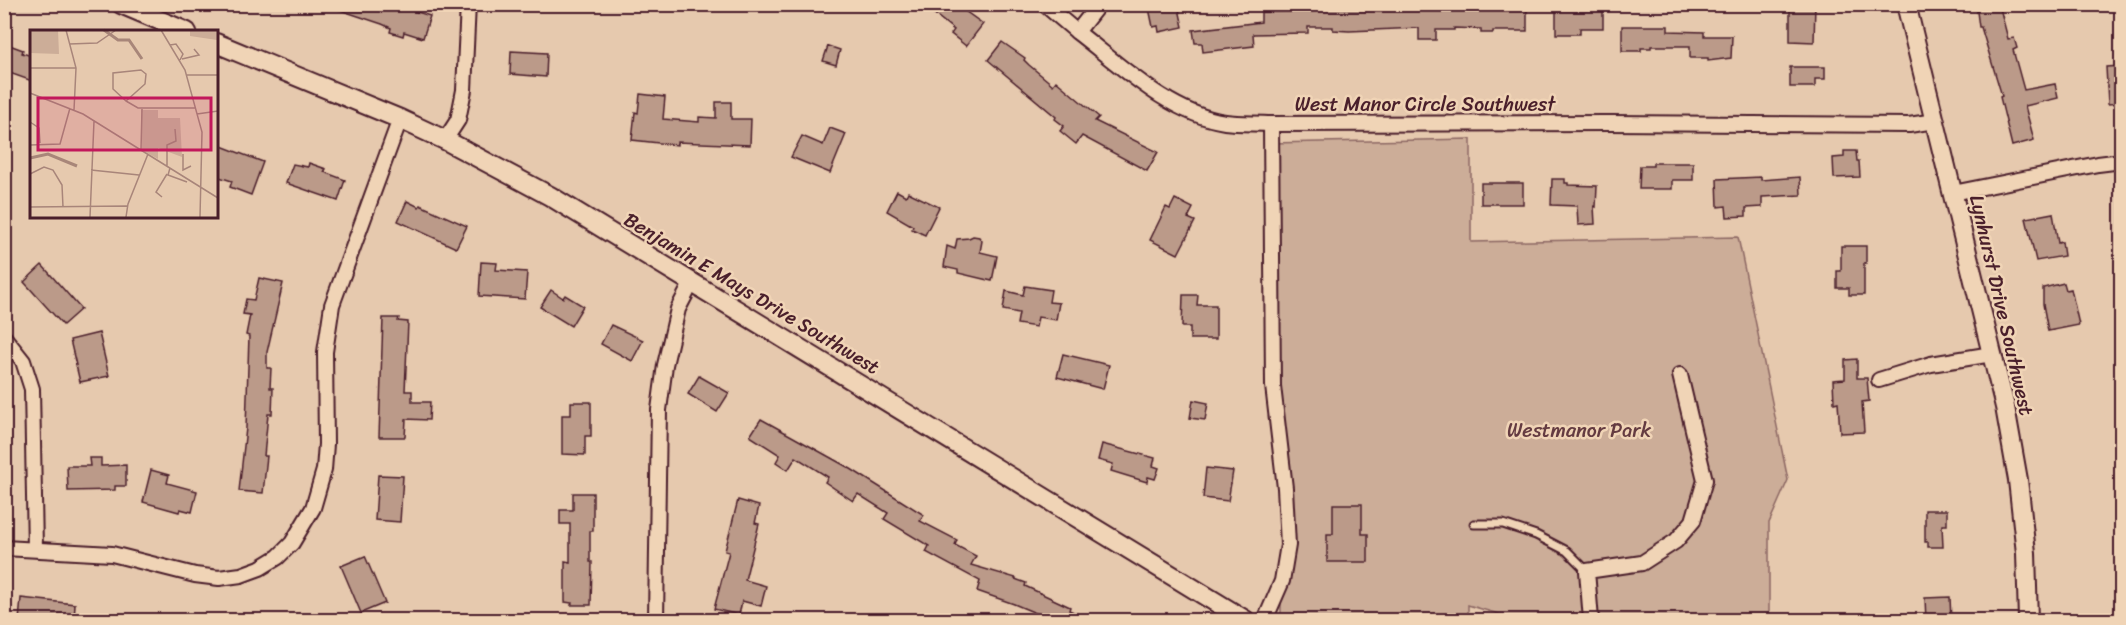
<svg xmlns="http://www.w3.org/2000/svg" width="2126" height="625" viewBox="0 0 2126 625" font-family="Sriracha,sans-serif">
<rect width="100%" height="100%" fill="#e6c9ae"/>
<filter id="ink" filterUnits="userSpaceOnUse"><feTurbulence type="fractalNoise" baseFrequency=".0167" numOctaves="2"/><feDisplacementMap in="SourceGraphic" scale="12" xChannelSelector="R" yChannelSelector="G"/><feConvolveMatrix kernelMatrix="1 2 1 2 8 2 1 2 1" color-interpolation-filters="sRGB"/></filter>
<g filter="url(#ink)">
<!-- green -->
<path fill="#ccad98" stroke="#8b6662" stroke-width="1.5" d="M1471 139V242L1738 237 1788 480 1769 523V620H1519L1468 605V620H1281V517L1270 143Z"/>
<!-- building -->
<g fill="#bb9a89" stroke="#4a1f2b" stroke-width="1.5">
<path d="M331 4H393L430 16 423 38 404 32 403 36 390 32 391 28 382 24 331 7Z"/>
<path d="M922 4H955L983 24 966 46 951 34 954 30Z"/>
<path d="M1153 4H1178L1183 27 1159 32 1158 26 1153 27 1149 8 1154 7Z"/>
<path d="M1319 4H1351V7L1378 6 1377 4H1407V6L1451 8V4H1464V10H1490V5L1527 4V31H1493V33H1481V29L1454 28V30H1436V40H1419V28L1349 31 1333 30V27H1308V33L1253 34 1254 46 1203 52 1202 43H1195L1193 30 1261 22V12L1319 11Z"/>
<path d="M1790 4H1815L1814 42 1790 41Z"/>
<path d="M1976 4H1999L2008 39 2014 38 2017 48 2013 50 2024 90 2055 84 2058 98 2025 106 2034 140 2012 146 2000 97 2002 96 1981 27H1979Z"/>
<path d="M1556 9H1603V28H1580V34H1556Z"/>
<path d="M1622 26H1668V31L1704 32V36H1732L1731 58 1708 61V58H1690V46H1651V48H1641V51H1622Z"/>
<path d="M1002 42 1025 58 1024 60 1029 65 1053 85 1056 81 1099 117 1095 121 1158 152 1147 171 1082 136 1076 144 1060 131 1064 126 1055 119 1056 117 988 60Z"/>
<path d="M4 43 23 50 22 53 32 56V81L4 71Z"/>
<path d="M828 46 840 50 836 65 823 61Z"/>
<path d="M511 51 547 53 546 77 510 74Z"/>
<path d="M2121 66V103L2108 104 2106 67Z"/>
<path d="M1790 67H1825V79H1815V87H1790Z"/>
<path d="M640 94 665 97 663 119 699 122V117L716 118V102H731V119H751L750 145 677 142V145L632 140 635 112 638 113Z"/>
<path d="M830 128 846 134 830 173 791 157 802 136 823 145Z"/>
<path d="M216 144 263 162 251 195 230 187 232 181 216 176Z"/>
<path d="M1844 151H1856L1857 161H1859L1860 177 1834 178 1833 158 1844 157Z"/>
<path d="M309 163 326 169 324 172 345 180 338 201 286 183 293 164 308 167Z"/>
<path d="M1653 163H1693V180H1672V189H1639L1640 166H1653Z"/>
<path d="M1761 177V180L1800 177 1801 195 1762 197V207L1746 208V216L1727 217 1726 206 1718 207 1717 179Z"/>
<path d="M1552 179H1565V183H1568V185L1597 186 1596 207 1594 206 1595 224 1578 225 1577 206 1551 205Z"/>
<rect x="1481" y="183" width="42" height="21"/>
<path d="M897 191 906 196 908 192 939 207 925 235 912 229 913 226 887 211Z"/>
<path d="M1175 199 1193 208 1188 218 1195 221 1178 254 1150 240 1166 207 1170 209Z"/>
<path d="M407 201 419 207 420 205 467 226 456 248 398 221Z"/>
<path d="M2053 213 2058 243 2062 242 2064 256 2036 261 2026 218Z"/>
<path d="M973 236 979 237 982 241 980 252 997 256 992 281 958 273V270L944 267 947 246 955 249 957 239 969 238Z"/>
<path d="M1841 246H1866V263H1864V295H1849V288H1837V271H1841Z"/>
<path d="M481 262 497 263 496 270 527 272 525 299 479 296Z"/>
<path d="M42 265 81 309 63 325 24 282Z"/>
<path d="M259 278 283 283 267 352V368H271L270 388H273L272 414H268L264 456H267L263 493 239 491 246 428 249 336 246 335 250 315 243 314 246 299 254 300Z"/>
<path d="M2064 283 2066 290 2071 289 2079 325 2048 331 2043 304V288Z"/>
<path d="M1025 286 1051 290 1049 302 1059 303 1056 320 1038 317 1036 327 1017 324 1019 313 1003 310 1006 291 1023 295Z"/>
<path d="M551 290 563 298 565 295 583 306 571 326 540 307Z"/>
<path d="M1183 295H1198L1197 305H1216V339H1190V327H1182Z"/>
<path d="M383 318H399L398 321 408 322 405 391H412V402H430L429 420 406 419 405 437H379Z"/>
<path d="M611 325 643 340 632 361 601 344Z"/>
<path d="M99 333 109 376 80 382 70 340Z"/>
<path d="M1063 354 1109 365 1103 389 1057 377Z"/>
<path d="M1857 359V378H1867L1869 401 1862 402 1864 432 1840 433 1838 402 1834 403 1833 380 1845 379V360Z"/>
<path d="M699 376 729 393 717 412 688 394Z"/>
<path d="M1193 400 1208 403 1205 420 1190 418Z"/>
<path d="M571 402H591V436H585V455L562 454V415H571Z"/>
<path d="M761 419 851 469 924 515 920 521 957 540 955 545 976 556 971 565 1016 578 1015 579 1026 583 1025 586 1070 607 1069 610 1094 621H1035L1038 614 1014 604 977 591 980 581 926 552 929 546 884 519 888 513 858 494 853 501 825 482 828 477 796 457 788 470 776 462 780 455 750 436Z"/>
<path d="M1102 444 1155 458 1153 466 1159 468 1155 479 1148 477 1147 482 1111 471 1113 464 1098 460Z"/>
<path d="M89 458H101V466L126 465V486H115V490L68 491 67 466H90Z"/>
<path d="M1206 468 1233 471 1228 501 1203 498Z"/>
<path d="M151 470 169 475 167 483 197 491 192 512 180 509 179 512 143 502Z"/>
<path d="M378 475 403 476 400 522 375 520Z"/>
<path d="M573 493H593V531H590V562H592L591 605H571L572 603 565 602V561L570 562V524H560V510H573Z"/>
<path d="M738 500 759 506 755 523 759 524 745 580 766 586 761 606 742 601 739 615 714 609 729 552 725 551Z"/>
<path d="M1333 504H1362V534H1368V562H1327V534H1333Z"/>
<path d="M1925 510H1947V525H1942L1943 547H1928V542H1925Z"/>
<path d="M365 556 385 603 361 613 341 566Z"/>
<path d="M1950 597 1951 621H1926L1925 598Z"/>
<path d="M21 598 75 604 74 621H19Z"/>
</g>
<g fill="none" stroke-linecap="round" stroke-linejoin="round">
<defs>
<path id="service" d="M1474 524H1503L1536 535 1567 551 1587 571"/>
<g id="minor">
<path d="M1044 4 1077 32 1099 4"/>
<path d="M1077 32C1120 65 1170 114 1225 122 1240 124 1256 123 1271 124L1610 123 1909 125 1935 121"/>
<path d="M445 140 458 120 464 90 468 4"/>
<path d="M1953 193 2098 164 2122 161"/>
<path d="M4 337 23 361 32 389 35 549"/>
<path d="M1879 380 1931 364 1992 354"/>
<path d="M4 548 112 554 195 575 219 578 241 575 260 568 278 557 292 543 313 508 324 470 326 444 325 352 332 305 400 119"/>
<path d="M656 620 659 410 665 365 678 309 692 282"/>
<path d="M1265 620 1282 581 1288 545 1285 488 1273 386 1271 124"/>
<path d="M1591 620 1587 571 1642 563 1676 541 1693 521 1705 480 1680 375"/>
</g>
<g id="tertiary">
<path d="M121 4 187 32"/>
<path d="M1906 4 2005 407 2018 480 2026 553 2028 620"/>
<path d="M216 43 400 119 445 140 550 196 1245 620"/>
</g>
</defs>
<!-- service casing -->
<use href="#service" stroke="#4a1f2b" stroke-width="11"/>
<!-- minor casing -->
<use href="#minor" stroke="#4a1f2b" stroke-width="18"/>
<!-- tertiary casing -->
<use href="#tertiary" stroke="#4a1f2b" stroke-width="22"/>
<!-- service -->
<use href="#service" stroke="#f0d4b6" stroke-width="7"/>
<!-- minor -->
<use href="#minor" stroke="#f0d4b6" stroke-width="14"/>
<!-- tertiary -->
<use href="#tertiary" stroke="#f0d4b6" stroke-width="18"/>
</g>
</g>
<g text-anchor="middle" stroke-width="5" stroke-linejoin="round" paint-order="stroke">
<!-- street labels -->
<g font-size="20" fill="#4a1f2b" stroke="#f0d4b6">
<text x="1425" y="111">West Manor Circle Southwest</text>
<text transform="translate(752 293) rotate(31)" y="7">Benjamin E Mays Drive Southwest</text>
<text transform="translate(2002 305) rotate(77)" y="7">Lynhurst Drive Southwest</text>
</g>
<!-- park labels -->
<g font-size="20" fill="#643b41" stroke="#f0d4b6">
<text x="1579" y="437">Westmanor Park</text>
</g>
</g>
<!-- overview -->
<g transform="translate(30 30)">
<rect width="188" height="188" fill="#e6c9ae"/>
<path d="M0 0H28L29 24 0 23ZM160 0H187V32V10L160 6ZM111 80H128V88H150L152 127 128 118V129L112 120Z" fill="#ccad98"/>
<path fill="none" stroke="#a88679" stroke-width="3" d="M74 0 88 10H99L112 29M0 128 18 124 47 136"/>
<path fill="none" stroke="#a8857a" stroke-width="1.5" d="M36 0 46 38 44 80M131 0 155 40 172 102 170 187M39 14 67 13 86 0M140 15 146 14 153 24 150 30M152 29 169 25 164 19M0 38H46M111 40 116 44 115 54 96 71 83 59V43ZM157 45H188M0 63 53 84 188 168M96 71 108 78H166M167 84 188 81M0 92 9 98 10 113M0 115 30 114 40 78M111 120 112 79M153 124V140L161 136M137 136V115L146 111 145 99M140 138 138 145 157 152M61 140 109 145M0 144 14 137 23 140 32 155 33 177M132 167 126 162 137 144M0 177 97 176M60 187 64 91M96 187 98 174 118 124"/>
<path fill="#c2185b" fill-opacity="0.15" stroke="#c2185b" stroke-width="3" d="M8 68H181V120H8Z"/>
<rect width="188" height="188" fill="none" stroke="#4a1f2b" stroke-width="3"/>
</g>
<!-- margin -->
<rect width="2126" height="625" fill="none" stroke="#f0d4b6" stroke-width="24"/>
<rect x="12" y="12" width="2102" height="601" fill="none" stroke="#4a1f2b" stroke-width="2" filter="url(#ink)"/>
</svg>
